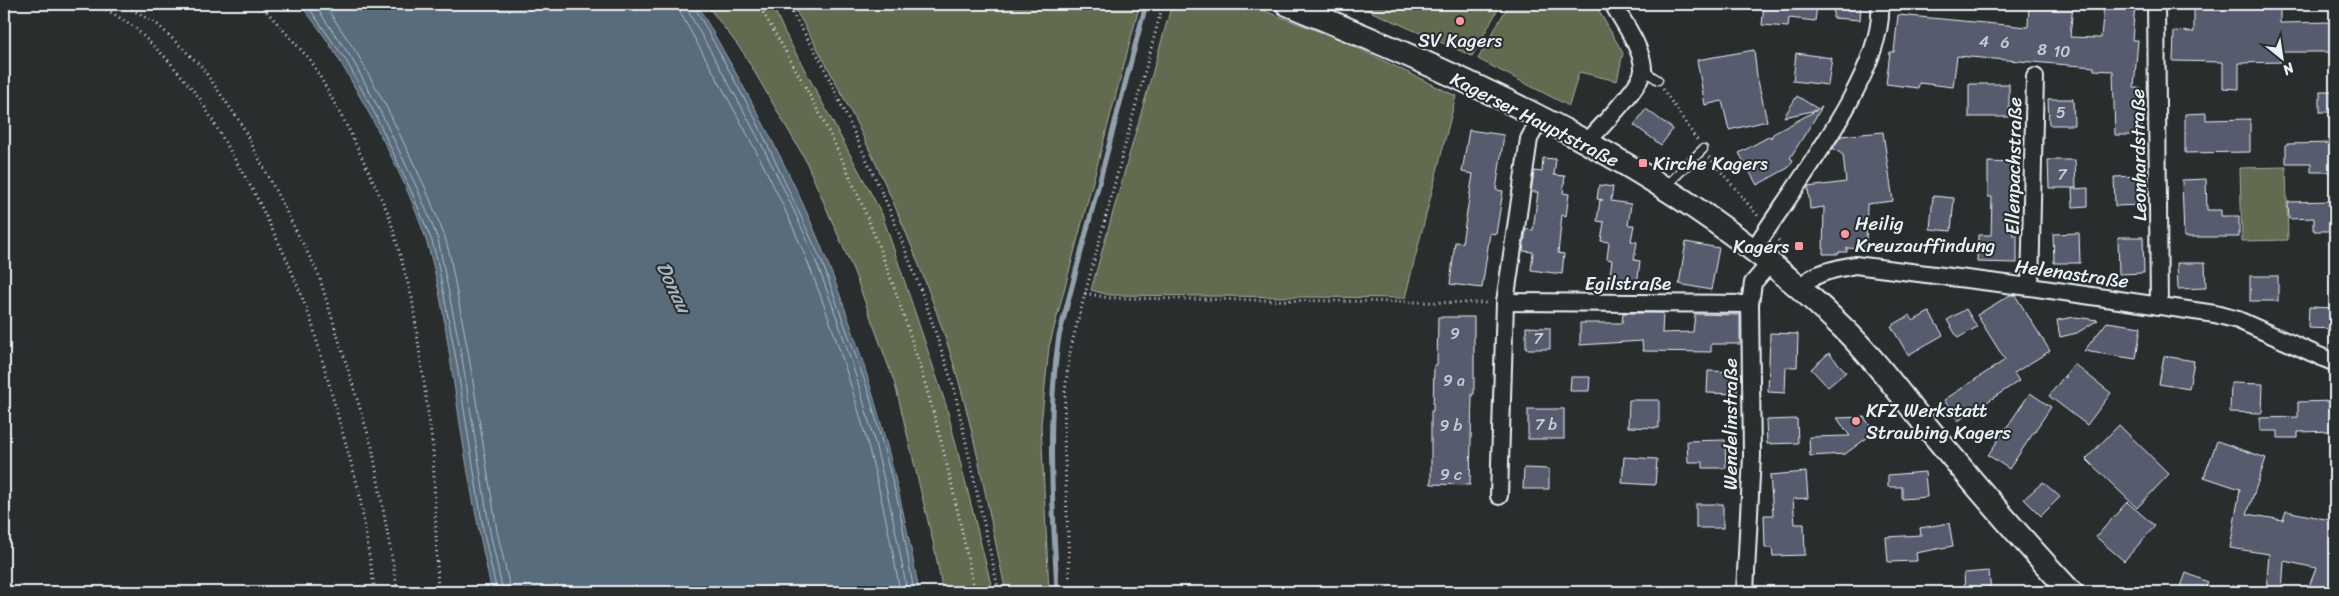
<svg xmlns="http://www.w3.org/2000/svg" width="2339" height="596" viewBox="0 0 2339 596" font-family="Sriracha,sans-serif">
<rect width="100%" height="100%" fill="#2a2d2e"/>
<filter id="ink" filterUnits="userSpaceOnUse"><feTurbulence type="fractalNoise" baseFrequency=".02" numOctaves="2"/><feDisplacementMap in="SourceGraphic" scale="10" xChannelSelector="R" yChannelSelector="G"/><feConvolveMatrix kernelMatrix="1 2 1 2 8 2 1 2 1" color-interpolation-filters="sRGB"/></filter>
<g filter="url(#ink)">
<!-- green -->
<g fill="#626a50" stroke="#a5aea4">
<path d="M706 4H772L785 33 882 214 946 405 993 592H943L934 546 895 384 854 272 805 159 743 52Z"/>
<path d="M792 4H1140L1049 347 1041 425 1049 592H1006C987 506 973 418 944 334 905 219 854 109 792 4Z"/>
<path d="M1172 4H1246L1337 38 1456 96 1405 298 1110 295 1091 290Z"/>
<path d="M1354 4H1501L1472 56Z"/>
<path d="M1509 4H1595L1623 53 1617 81 1579 72 1569 106 1478 59Z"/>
<path d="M2286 167 2288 240 2242 241 2240 168Z"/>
</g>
<!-- water -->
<path fill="#596c7b" stroke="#92a1ad" d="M299 4H697C744 87 792 171 827 261 869 368 899 479 919 592H492C478 529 466 467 457 403 449 355 444 305 431 257 417 204 389 151 363 102 344 68 325 32 299 4Z"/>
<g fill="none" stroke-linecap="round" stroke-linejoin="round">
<!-- shore -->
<g stroke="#afbcc6" stroke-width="1">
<path d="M306 4 347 62 375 114 412 193 432 241 437 259 456 359 484 534 497 592"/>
<path d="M314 4 352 59 380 111 418 190 438 239 462 358 490 532 503 592"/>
<path d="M324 4 358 55 387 108 425 187 445 237 450 256 469 357 497 531 511 592"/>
<path d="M679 4 681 14C727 97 775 179 810 268 851 373 881 481 900 592"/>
<path d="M687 4 688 11C734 93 782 176 817 264 858 370 888 480 907 592"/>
<path d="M693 4 756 120 822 262 869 393 899 506 914 592"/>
</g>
<!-- stream -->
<path stroke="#92a1ad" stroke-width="5" d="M1057 592C1053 507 1046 421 1059 336L1146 4"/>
</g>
<!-- building -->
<g fill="#575c6d" stroke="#e8f1f8">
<path d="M1764 4 1817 6 1815 21 1789 18 1788 27 1762 25Z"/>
<path d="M1834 4H1861L1860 20 1833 18Z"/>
<path d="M2029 4H2073L2070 37 2097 38H2101L2104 4H2135L2132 40H2138L2134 88H2141L2142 135H2115L2113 71 2094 70V67L1957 56 1953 87 1919 83 1918 88 1886 84 1890 52H1894L1898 15 2028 27Z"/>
<path d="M2194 4H2280V23L2333 22V52H2281V62L2239 63V89L2223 88V62L2173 61 2174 31 2194 32Z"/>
<path d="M1754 50 1757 76 1767 121 1729 130 1722 101 1705 105 1697 60Z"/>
<path d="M1796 53 1832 58 1828 85 1793 81Z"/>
<rect x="1969" y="84" width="40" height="33"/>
<rect x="2320" y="91" width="15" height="21"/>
<path d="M1797 96 1818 109 1822 107 1790 158 1793 160 1788 168 1757 185 1739 153 1770 136 1771 138 1773 134 1817 110 1784 117Z"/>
<path d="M2048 99H2073L2074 125H2049Z"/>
<path d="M1646 109 1673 129 1661 145 1634 125Z"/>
<path d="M2206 113V120L2250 119V152L2185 153V114Z"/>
<path d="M1469 130 1504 135 1496 190 1503 191 1496 234 1490 233 1482 288 1450 284 1455 242 1462 243 1473 174 1462 172Z"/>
<path d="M1883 132 1893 201 1867 204 1866 249 1847 248V252H1839V254H1823L1824 207 1810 209 1808 187 1846 182 1843 155 1833 148 1841 136Z"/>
<path d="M2335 143V172H2311V163H2286V144Z"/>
<path d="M1543 158 1556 159 1554 175 1565 176 1563 193 1569 194 1566 216 1562 215 1558 253 1564 254 1562 274 1531 270 1533 252 1523 251 1526 229 1533 230 1538 192H1531L1534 171 1542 172Z"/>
<path d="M2048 160H2075L2076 188H2049Z"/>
<path d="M1988 162 2012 163 2013 235H2017V263L1977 262 1978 235H1991L1992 197H1988Z"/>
<path d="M2139 176 2141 205 2115 206 2114 177Z"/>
<path d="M2206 179 2207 210H2221V216H2239V237H2184L2182 180Z"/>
<path d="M1599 185 1613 187 1611 201 1631 204 1628 225H1634L1631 241 1637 242 1634 260 1640 261 1637 285 1609 281 1612 260 1607 259 1609 242 1601 241 1604 222 1597 221 1600 200H1603L1597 199Z"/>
<path d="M2088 188V206L2073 207 2072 189Z"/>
<path d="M1933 196 1954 198 1951 231 1930 229Z"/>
<path d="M2335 201V231H2314V218L2289 219 2288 202Z"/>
<path d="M2079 233 2080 263H2054L2053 234Z"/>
<path d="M2118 237H2143L2144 273 2119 274Z"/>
<path d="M1686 242 1719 248 1711 290 1679 284Z"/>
<path d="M2177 263H2205L2206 288 2178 289Z"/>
<rect x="2250" y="276" width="28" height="25"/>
<path d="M2010 295H2015L2050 351 2014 373 2019 381 1958 421 1944 400 2005 360 1977 315Z"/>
<path d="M2309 307 2335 308V329L2308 328Z"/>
<path d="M1966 309 1977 327 1958 338 1947 320Z"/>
<path d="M1929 312 1943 335 1908 355 1891 326 1910 315 1913 321Z"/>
<path d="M1623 313H1663L1662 333 1693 332 1695 314 1740 315V344H1711V352L1643 351 1642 341 1580 345V323H1622Z"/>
<path d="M1438 317H1474V394H1472L1470 485 1431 484V411H1433L1434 365H1437Z"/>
<path d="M2075 317 2098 320 2077 333 2060 337 2057 320Z"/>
<path d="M2107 322 2141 327 2136 359 2084 351Z"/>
<path d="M1526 327 1550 328V349H1526Z"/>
<path d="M1770 333 1798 334 1797 367H1786L1785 393 1768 392Z"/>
<path d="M1829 353 1846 372 1828 387 1811 369Z"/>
<path d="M2164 356 2194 361 2189 389 2159 384Z"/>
<path d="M2074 364 2111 393 2087 425 2049 396 2065 375 2066 378V374Z"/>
<path d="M1708 371 1738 372 1737 394 1707 393Z"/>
<path d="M1571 377H1590L1589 391H1570Z"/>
<path d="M2231 383 2263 384 2262 413 2230 412Z"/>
<path d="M2030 393 2051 407 2009 469 1988 455Z"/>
<path d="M1629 400H1659V428L1628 427Z"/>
<path d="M2334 401V431L2298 432V438H2278V431H2260V418L2298 417V402Z"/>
<rect x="1528" y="409" width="36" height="30"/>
<path d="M1864 417 1875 432 1845 454 1810 456 1809 437 1850 436 1837 418Z"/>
<path d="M1797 419 1798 443 1767 444 1766 420Z"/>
<path d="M2119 425 2169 474 2137 508 2086 459Z"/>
<path d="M1725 440 1726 468H1703V462H1688L1687 441Z"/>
<path d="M2217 441 2266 458 2247 514 2283 520 2286 511 2335 521 2333 592H2307L2316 568 2284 561 2282 592H2266L2269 554 2230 548 2240 489 2204 477Z"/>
<path d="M1624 457 1657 459 1655 485 1622 483Z"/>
<path d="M1524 468 1549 469V489H1523Z"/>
<path d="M1806 472 1808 498 1793 499 1795 524H1804L1805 555 1773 556 1772 548H1765L1764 515H1773L1770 475Z"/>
<path d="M1925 472 1927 497 1902 499V487H1888V475Z"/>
<path d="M2043 482 2060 497 2041 516 2024 499Z"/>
<path d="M2127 502 2155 526 2124 561 2096 537Z"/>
<rect x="1696" y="504" width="27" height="24"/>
<path d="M1949 523 1953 546 1916 553 1917 561 1888 562 1886 537 1921 535 1920 528Z"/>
<path d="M1989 571 1991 592H1965L1964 573Z"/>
<path d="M2186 573 2208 582 2203 592H2179Z"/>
</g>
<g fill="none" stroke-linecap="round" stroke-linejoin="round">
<defs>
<g id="lane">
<path d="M1643 70 1658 80"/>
<path d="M1665 187 1703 149"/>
</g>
<g id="street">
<path d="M2156 4 2159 306"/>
<path d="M1587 142C1599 129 1642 85 1643 70 1644 51 1622 20 1613 4"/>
<path d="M1754 249C1791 190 1886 72 1880 4"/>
<path d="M1800 287C1815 272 1835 269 1855 265L2030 287 2215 314 2238 320 2335 363"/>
<path d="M2030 287 2035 77"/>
<path d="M1505 302 1750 304"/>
<path d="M1499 496 1505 302 1529 139 1540 119"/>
<path d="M1745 592 1752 456 1750 304 1753 283 1771 262"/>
</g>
<path id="secondary" d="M1287 4C1484 85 1688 175 1842 327 1872 356 1897 390 1923 422 1971 480 2020 538 2071 592"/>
</defs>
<!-- lane casing -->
<use href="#lane" stroke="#e8f1f8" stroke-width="11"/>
<!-- street casing -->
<use href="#street" stroke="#e8f1f8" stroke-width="20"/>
<!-- secondary casing -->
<use href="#secondary" stroke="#e8f1f8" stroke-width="26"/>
<!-- path -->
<g stroke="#e8f1f8" stroke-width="3" stroke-dasharray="1 4" stroke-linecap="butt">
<path d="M98 4 134 27 167 59 199 97 255 194 288 262 311 320 359 491 375 592"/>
<path d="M123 4 157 24 201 66 240 122 318 273 372 447 398 592"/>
<path d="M260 4 312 62 349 130 389 215 412 298 433 448 438 592"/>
<path d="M758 4C790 58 821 113 847 170 886 257 917 349 941 441 954 491 964 542 975 592"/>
<path d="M787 4 821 61 889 208 925 301 954 388 999 592"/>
<path d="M1663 89 1697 140"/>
<path d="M1709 157 1758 216"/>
<path d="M1778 240 1786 251"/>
<path d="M1085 293 1109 298 1489 303"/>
<path d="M1070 592 1064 435 1065 391 1071 346 1163 4"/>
</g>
<!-- lane -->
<use href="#lane" stroke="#2a2d2e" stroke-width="8"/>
<!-- street -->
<use href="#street" stroke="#2a2d2e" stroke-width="16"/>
<!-- secondary -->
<use href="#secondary" stroke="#2a2d2e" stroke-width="22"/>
</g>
</g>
<!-- markers -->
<g fill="#ff9aa2" stroke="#2a2d2e" stroke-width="2">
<circle cx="1460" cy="21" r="5"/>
<rect x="1638" y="158" width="10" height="10" rx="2.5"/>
<circle cx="1845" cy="234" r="5"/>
<rect x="1794" y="241" width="10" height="10" rx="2.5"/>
<circle cx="1856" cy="421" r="5"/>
</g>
<g text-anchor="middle" stroke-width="4" stroke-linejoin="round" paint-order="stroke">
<!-- number labels -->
<g font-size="16" fill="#c4ccd5">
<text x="1984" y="47">4</text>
<text x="2005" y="48">6</text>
<text x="2042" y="55">8</text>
<text x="2062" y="57">10</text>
<text x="2061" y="118">5</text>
<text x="2062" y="180">7</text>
<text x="1455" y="339">9</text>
<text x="1538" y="344">7</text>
<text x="1454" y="386">9 a</text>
<text x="1546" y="430">7 b</text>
<text x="1451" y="431">9 b</text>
<text x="1451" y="480">9 c</text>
</g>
<!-- poi labels -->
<g font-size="19" fill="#e8f1f8" stroke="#2a2d2e" text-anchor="start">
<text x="1460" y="47" text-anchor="middle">SV Kagers</text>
<text x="1653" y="170">Kirche Kagers</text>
<text x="1855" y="230">Heilig<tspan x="1855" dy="22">Kreuzauffindung</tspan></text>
<text x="1789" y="253" text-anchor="end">Kagers</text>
<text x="1866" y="417">KFZ Werkstatt<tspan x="1866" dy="22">Straubing Kagers</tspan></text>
</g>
<!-- street labels -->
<g font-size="19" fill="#e8f1f8" stroke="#2a2d2e">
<text transform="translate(1535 119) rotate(27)" y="7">Kagerser Hauptstraße</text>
<text transform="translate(2138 155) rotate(-91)" y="7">Leonhardstraße</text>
<text transform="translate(2013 166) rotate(-89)" y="7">Ellenpachstraße</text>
<text transform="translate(2072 273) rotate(8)" y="7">Helenastraße</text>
<text x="1628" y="290">Egilstraße</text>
<text transform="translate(1730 424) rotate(-90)" y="7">Wendelinstraße</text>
</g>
<!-- water labels -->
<g font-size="20" font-style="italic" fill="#a8b5c0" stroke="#2a2d2e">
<text transform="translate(674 287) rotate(65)" y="7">Donau</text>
</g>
</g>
<!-- margin -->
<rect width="2339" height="596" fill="none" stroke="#2a2d2e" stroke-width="20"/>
<rect x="10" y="10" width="2319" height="576" fill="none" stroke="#e8f1f8" stroke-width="2" filter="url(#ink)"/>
<!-- north arrow -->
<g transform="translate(2282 58) rotate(150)" stroke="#2a2d2e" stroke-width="4" paint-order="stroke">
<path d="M0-4L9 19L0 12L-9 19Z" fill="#e8f1f8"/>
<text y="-8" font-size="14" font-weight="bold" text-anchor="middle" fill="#e8f1f8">N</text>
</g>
</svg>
